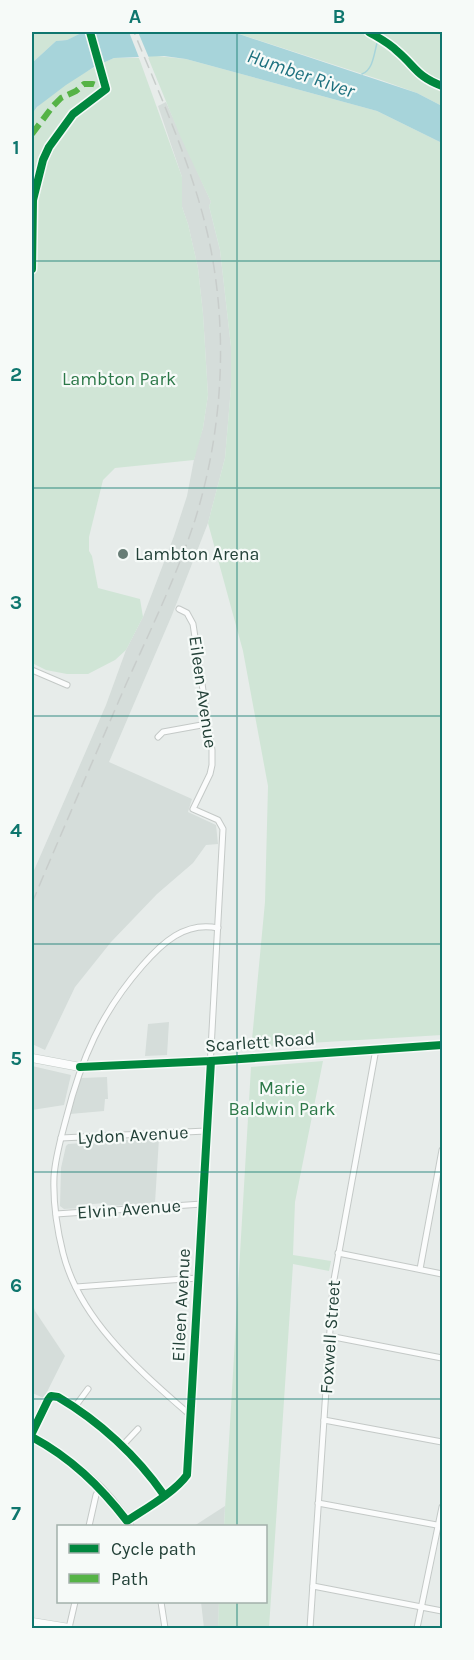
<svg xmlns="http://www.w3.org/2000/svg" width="474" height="1660" viewBox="0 0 474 1660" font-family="Karla,sans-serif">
<rect width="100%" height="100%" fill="#e7ecea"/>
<!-- built -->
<g fill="#d5ddda">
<path d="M166 102 211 202 209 206 220 250 231 347V387L225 458 208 523 172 615 109 762 192 799 188 812 216 825 218 844 206 845 193 863 157 894 111 942 75 987 45 1050 32 1044V875L106 705 126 650 143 617 174 536 187 496 196 449 203 428 208 395 203 314 198 268 188 224 182 207V177L158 106Z"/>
<path d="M169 1022 167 1055 145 1056 148 1024Z"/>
<path d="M32 1066 71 1075 64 1105 32 1110Z"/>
<path d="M107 1077 108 1099H105L104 1111 70 1114 81 1078Z"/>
<path d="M159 1138 155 1203 109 1206 105 1203 82 1205 81 1208 64 1209 60 1206 61 1168 66 1146 68 1144Z"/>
<path d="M32 1302 35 1311 65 1356 44 1398 32 1393Z"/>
<path d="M225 1506 224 1526H194Z"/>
<path d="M201 1602H219L218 1628H204Z"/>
</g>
<!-- green -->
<g fill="#d0e5d6">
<path d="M32 32H83L67 40 56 41 32 63Z"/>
<path d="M233 32H442V106L417 93 381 80Z"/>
<path d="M147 55 186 59 377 111 442 143V1035L276 1045 251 1050 265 902 268 786 243 651 208 523 225 458 231 387V347L220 250 209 206 211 202 181 138Z"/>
<path d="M114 58H139L182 177V207L188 224 198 268 203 314 208 395 203 428 194 460 115 468 103 480 89 537V551L92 556 98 588 140 599 143 617 126 650 115 660 88 674H67L46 670 32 663V114C49 90 87 70 114 58Z"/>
<path d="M323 1061 295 1202 293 1255 331 1261 329 1271 293 1264 269 1628H218L219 1602H266V1526H224L251 1067Z"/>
</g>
<!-- water -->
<path fill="#a7d4da" d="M83 32H233L417 93 442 106V143L377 111 186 59 164 56 114 58 94 67 66 85 37 107 32 114V63L56 41 67 40Z"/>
<!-- pier -->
<path fill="#e7ecea" d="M129 32H138L149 58 140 60Z"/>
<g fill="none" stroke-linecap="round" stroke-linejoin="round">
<!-- stream -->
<g stroke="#a7d4da" stroke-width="1.5">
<path d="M380 32V35"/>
<path d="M362 74C373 70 374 54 377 43"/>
</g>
<defs>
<g id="street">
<path d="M32 670 67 685"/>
<path d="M158 737 163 732 207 724"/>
<path d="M61 1138 206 1131"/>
<path d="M56 1214 202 1204"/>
<path d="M338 1253 442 1274"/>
<path d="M420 1269 442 1150"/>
<path d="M76 1287 198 1278"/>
<path d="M329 1336 442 1358"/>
<path d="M74 1408 88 1389"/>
<path d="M190 1415C140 1371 80 1321 63 1253 57 1229 53 1202 54 1177 55 1158 61 1138 66 1119 81 1059 101 1013 142 966 162 943 185 921 218 928"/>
<path d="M324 1420 442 1442"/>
<path d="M32 1433 48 1400 51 1396 58 1397C99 1421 137 1456 164 1495"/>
<path d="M32 1437C70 1457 110 1488 131 1526"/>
<path d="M122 1446 138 1429"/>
<path d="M318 1503 442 1526"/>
<path d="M127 1521 182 1482 188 1471 223 829 218 820 193 809 210 774 212 765V750L193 624 187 613 179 609"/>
<path d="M89 1526 96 1495 100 1487"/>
<path d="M313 1586 442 1611"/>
<path d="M161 1602 165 1628"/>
<path d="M69 1628 75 1602"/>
<path d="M310 1628 333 1285 376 1049"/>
<path d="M417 1628 442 1507"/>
</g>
<g id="secondary">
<path d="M32 1058 80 1067 211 1061 442 1045"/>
<path d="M32 1622 69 1628"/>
</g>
</defs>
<!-- street casing -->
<use href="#street" stroke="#c4c9c7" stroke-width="7"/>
<!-- secondary casing -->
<use href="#secondary" stroke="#c2cac7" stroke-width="9"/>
<!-- street -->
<use href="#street" stroke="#fbfcfc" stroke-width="5"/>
<!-- secondary -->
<use href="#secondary" stroke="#fbfcfc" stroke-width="8"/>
<!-- rail -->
<path stroke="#c8cdcb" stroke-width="1.5" stroke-dasharray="12 6" stroke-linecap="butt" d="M32 903C63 829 95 756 127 682 151 629 177 575 195 520 222 433 228 339 211 250 196 174 163 103 134 32"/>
<!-- quiet -->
<path stroke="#55b346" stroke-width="6" stroke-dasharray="12 6" stroke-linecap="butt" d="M32 134 53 106 61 98 76 91 84 84H93L106 89"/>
<defs>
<g id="cycleway">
<path d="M369 32C379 38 389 43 397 51 416 67 416 76 442 86"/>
<path d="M32 269 33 200 43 160 49 147 73 114 106 89 90 32"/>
<path d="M80 1067 211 1061 442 1045"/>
<path d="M32 1433 48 1400 51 1396 58 1397C99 1421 137 1456 164 1495"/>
<path d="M32 1437C71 1458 100 1486 127 1521 145 1509 175 1492 187 1475L211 1061"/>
</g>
</defs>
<!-- cycleway casing -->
<use href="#cycleway" stroke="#f6faf8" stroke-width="11"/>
<!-- cycleway -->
<use href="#cycleway" stroke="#00873e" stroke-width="8"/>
</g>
<!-- grid -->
<path fill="none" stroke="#0f766e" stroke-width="1.5" stroke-opacity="0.55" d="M237 32V1526M32 261H442M32 488H442M32 716H442M32 944H442M32 1172H442M32 1399H442M237 1602V1628"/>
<!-- markers -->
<circle fill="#687d76" stroke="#f6faf8" stroke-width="2" cx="123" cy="554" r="6"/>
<g text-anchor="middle" stroke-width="4.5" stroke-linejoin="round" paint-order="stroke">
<!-- park labels -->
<g font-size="18" fill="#2c7848" stroke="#f6faf8">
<text x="119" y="385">Lambton Park</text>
<text x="282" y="1094">Marie<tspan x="282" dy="21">Baldwin Park</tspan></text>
</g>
<!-- poi labels -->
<g font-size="18" fill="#234138" stroke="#f6faf8" text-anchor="start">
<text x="135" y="560">Lambton Arena</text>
</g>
<!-- street labels -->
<g font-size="18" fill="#234138" stroke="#f6faf8">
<text transform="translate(203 692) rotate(82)" y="6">Eileen Avenue</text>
<text transform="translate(260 1042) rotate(-4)" y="6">Scarlett Road</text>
<text transform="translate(133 1135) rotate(-3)" y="6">Lydon Avenue</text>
<text transform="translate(129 1209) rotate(-4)" y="6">Elvin Avenue</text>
<text transform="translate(181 1305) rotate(-87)" y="6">Eileen Avenue</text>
<text transform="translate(330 1337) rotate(-86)" y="6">Foxwell Street</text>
</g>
<!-- water labels -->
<g font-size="20" font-style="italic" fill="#1c707e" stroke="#f6faf8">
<text transform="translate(301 73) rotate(19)" y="7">Humber River</text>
</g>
</g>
<!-- border -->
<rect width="474" height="1660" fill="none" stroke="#f6faf8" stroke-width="66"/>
<!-- legend -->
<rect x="57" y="1525" width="210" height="78" fill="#f6faf8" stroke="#a2b0ab" stroke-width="1.5"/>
<rect x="69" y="1544" width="30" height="9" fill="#00873e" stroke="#a2b0ab" stroke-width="1.5"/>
<text x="111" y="1555" font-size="18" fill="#234138">Cycle path</text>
<rect x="69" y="1574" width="30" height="9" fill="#55b346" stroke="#a2b0ab" stroke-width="1.5"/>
<text x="111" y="1585" font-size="18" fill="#234138">Path</text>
<rect x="33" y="33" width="408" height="1594" fill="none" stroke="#0f766e" stroke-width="2"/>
<g font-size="20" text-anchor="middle" font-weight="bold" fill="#0f766e">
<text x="135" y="23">A</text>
<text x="339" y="23">B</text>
<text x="16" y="154">1</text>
<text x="16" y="381">2</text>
<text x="16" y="609">3</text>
<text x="16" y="837">4</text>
<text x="16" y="1065">5</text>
<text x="16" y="1292">6</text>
<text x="16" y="1520">7</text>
</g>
</svg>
